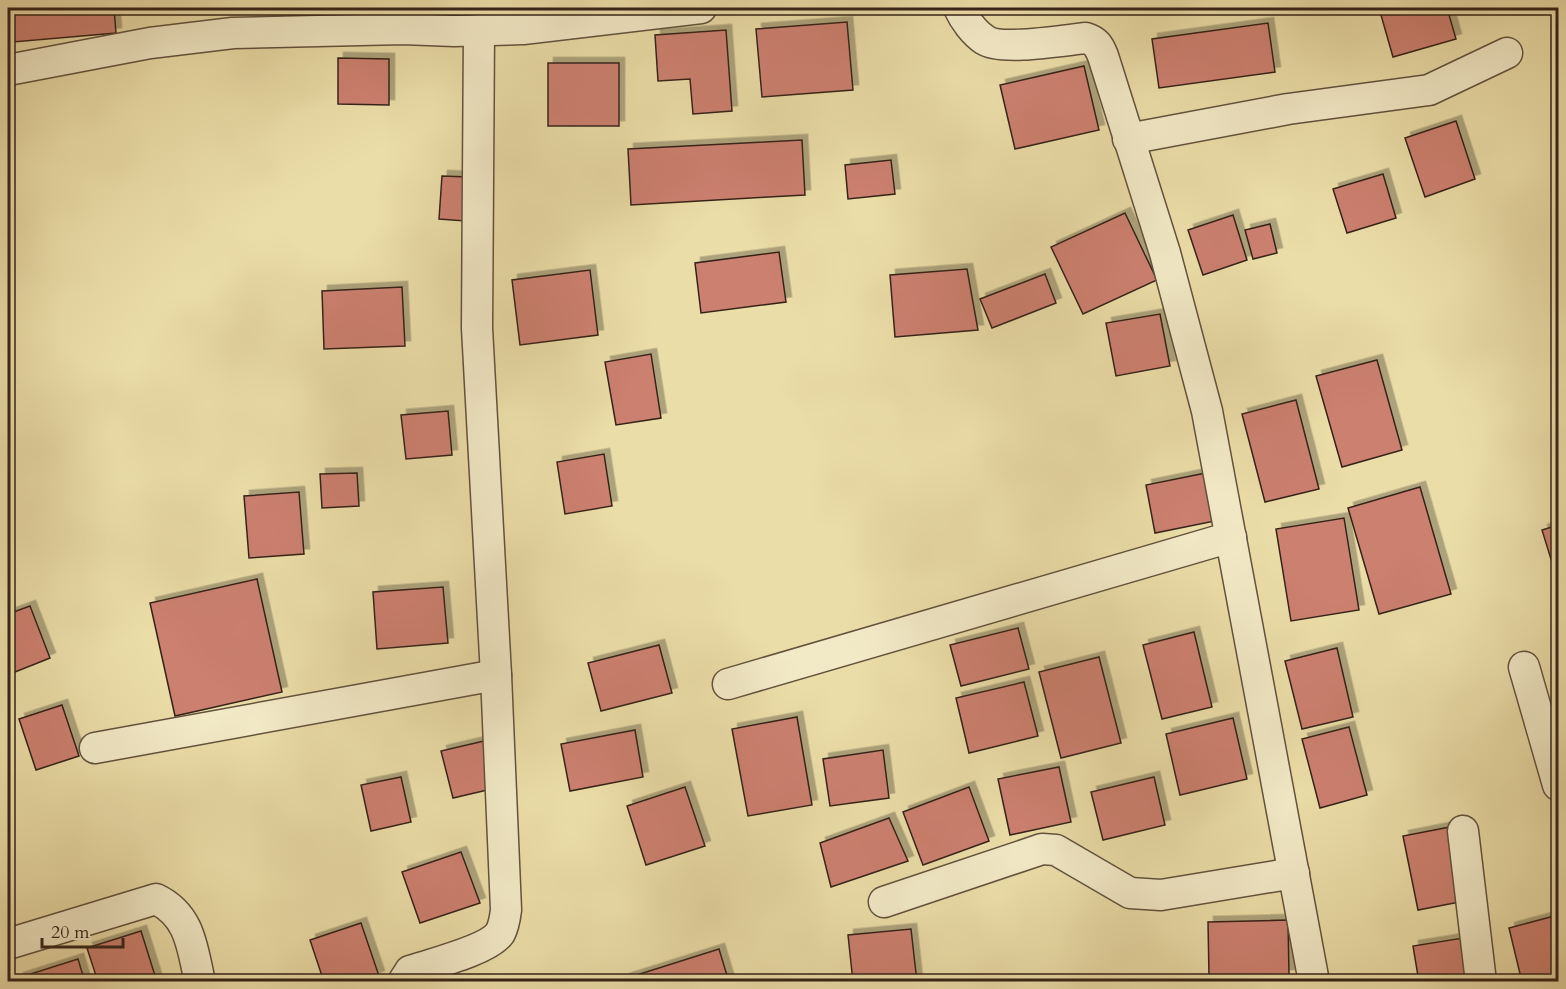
<svg xmlns="http://www.w3.org/2000/svg" width="1566" height="989" viewBox="0 0 1566 989" font-family="Cardo,serif">
<defs>
<filter id="shadow"><feDropShadow dx="5.5" dy="-5.5" stdDeviation="0" flood-color="#0004"/></filter>
</defs>
<rect width="100%" height="100%" fill="#ebdda8"/>
<filter id="stains"><feTurbulence type="fractalNoise" baseFrequency=".00333" numOctaves="4"/><feColorMatrix values="0 0 0 0 .2 0 0 0 0 .09 0 0 0 0 .02 0 0 0 .5 -.17"/></filter>
<radialGradient id="worn" r=".72"><stop offset=".6" stop-color="#630" stop-opacity="0"/><stop offset="1" stop-color="#630" stop-opacity=".3"/></radialGradient>
<!-- building -->
<g fill="#cc806f" stroke="#352319" stroke-width="1.5" filter="url(#shadow)">
<path d="M10 8H114L116 33 13 42Z"/>
<path d="M451 8H476L477 13 452 11Z"/>
<path d="M1379 8H1447L1456 39 1393 57Z"/>
<path d="M847 22 853 90 762 97 756 29Z"/>
<path d="M1268 23 1275 72 1159 88 1152 39Z"/>
<path d="M726 30 732 111 693 114 690 79 658 81 655 35Z"/>
<path d="M338 58 389 59V105L338 104Z"/>
<rect x="548" y="63" width="71" height="63"/>
<path d="M1084 66 1099 130 1015 149 1000 85Z"/>
<path d="M1456 121 1475 179 1425 197 1405 138Z"/>
<path d="M802 140 805 195 631 205 628 149Z"/>
<path d="M891 160 895 194 848 199 845 165Z"/>
<path d="M1383 174 1396 218 1347 233 1333 189Z"/>
<path d="M442 176 468 177 465 221 439 219Z"/>
<path d="M1125 213 1157 280 1083 314 1051 247Z"/>
<path d="M1233 215 1247 260 1203 275 1188 230Z"/>
<path d="M1270 224 1277 253 1253 259 1245 230Z"/>
<path d="M779 252 786 302 701 313 695 263Z"/>
<path d="M967 269 978 330 895 337 890 275Z"/>
<path d="M590 270 598 335 520 345 512 280Z"/>
<path d="M1045 274 1056 303 992 328 980 299Z"/>
<path d="M402 287 405 346 324 349 322 291Z"/>
<path d="M1160 314 1170 366 1116 376 1106 323Z"/>
<path d="M651 354 661 418 616 425 605 362Z"/>
<path d="M1377 360 1402 450 1342 467 1316 376Z"/>
<path d="M1296 400 1319 489 1265 502 1242 414Z"/>
<path d="M448 411 452 455 406 459 401 415Z"/>
<path d="M604 454 612 506 565 514 557 462Z"/>
<path d="M357 473 359 506 322 508 320 474Z"/>
<path d="M1206 473 1215 521 1155 533 1146 485Z"/>
<path d="M1420 487 1451 594 1379 614 1348 508Z"/>
<path d="M299 492 304 554 249 558 244 496Z"/>
<path d="M1344 518 1359 610 1291 621 1276 529Z"/>
<path d="M1558 525V582L1542 530Z"/>
<path d="M257 579 282 692 175 716 150 603Z"/>
<path d="M443 587 448 643 377 649 373 592Z"/>
<path d="M30 606 50 658 10 674 8 668V614Z"/>
<path d="M1018 628 1029 669 961 686 950 645Z"/>
<path d="M1194 632 1212 707 1162 719 1143 645Z"/>
<path d="M659 645 672 693 601 711 588 663Z"/>
<path d="M1558 646V671L1552 648Z"/>
<path d="M1337 648 1353 717 1302 729 1285 661Z"/>
<path d="M1099 657 1121 743 1061 758 1039 672Z"/>
<path d="M1024 682 1038 736 969 753 956 698Z"/>
<path d="M62 705 79 756 36 770 19 719Z"/>
<path d="M797 717 812 805 748 816 732 729Z"/>
<path d="M1233 718 1247 779 1180 795 1166 734Z"/>
<path d="M1349 727 1367 795 1320 808 1302 739Z"/>
<path d="M635 730 643 777 570 791 561 744Z"/>
<path d="M484 741 496 788 453 798 441 751Z"/>
<path d="M883 750 889 798 830 806 823 759Z"/>
<path d="M1059 767 1071 822 1010 835 998 779Z"/>
<path d="M401 777 411 822 371 831 361 785Z"/>
<path d="M1154 777 1165 825 1103 840 1091 792Z"/>
<path d="M685 787 705 846 646 865 627 806Z"/>
<path d="M969 787 989 841 923 865 903 812Z"/>
<path d="M889 818 908 861 831 887 820 843Z"/>
<path d="M1450 827 1465 901 1418 910 1403 836Z"/>
<path d="M461 852 480 903 420 923 402 872Z"/>
<path d="M1558 915V982H1522L1509 928Z"/>
<path d="M1288 920 1289 975 1209 976 1208 922Z"/>
<path d="M361 923 379 976 362 982H324L310 940Z"/>
<path d="M911 929 917 982H853L848 935Z"/>
<path d="M141 931 157 982H98L87 948Z"/>
<path d="M1463 938 1469 982H1419L1413 946Z"/>
<path d="M719 949 729 982H625L624 979Z"/>
<path d="M78 959 85 982H19L18 978Z"/>
</g>
<g fill="none" stroke-linecap="round" stroke-linejoin="round">
<defs>
<g id="minor">
<path d="M959 8C964 19 974 33 985 40 1001 51 1065 40 1086 38 1096 41 1099 46 1103 56L1165 253 1207 411 1314 982"/>
<path d="M8 70 150 43 233 33 403 29 454 31 523 29 701 8"/>
<path d="M1128 139 1288 109 1429 90 1507 53"/>
<path d="M1524 667 1558 785"/>
<path d="M728 684 1231 537"/>
<path d="M95 748 496 675"/>
<path d="M1463 831 1481 982"/>
<path d="M884 902 1042 849 1056 850 1130 893 1161 895 1294 873"/>
<path d="M8 944 156 899C191 916 192 948 200 982"/>
<path d="M403 982 410 971C431 964 489 950 500 933 504 926 505 918 506 910L496 675 477 328 479 30"/>
</g>
</defs>
<!-- minor casing -->
<use href="#minor" stroke="#62523d" stroke-width="33"/>
<!-- minor -->
<use href="#minor" stroke="#f2e9c6" stroke-width="30"/>
</g>
<!-- margin -->
<rect width="1566" height="989" fill="none" stroke="#ebdda8" stroke-width="30"/>
<rect x="9" y="9" width="1548" height="971" fill="none" stroke="#352319" stroke-width="3"/>
<rect x="15" y="15" width="1536" height="959" fill="none" stroke="#352319" stroke-width="1.5"/>
<!-- scale -->
<path d="M42 938v9h81v-9" fill="none" stroke="#352319" stroke-width="3"/>
<text x="51" y="938" font-size="18" fill="#352319" stroke="#f2e9c6" stroke-width="4.5" paint-order="stroke">20 m</text>
<rect width="100%" height="100%" filter="url(#stains)"/>
<rect width="100%" height="100%" fill="url(#worn)"/>
</svg>
